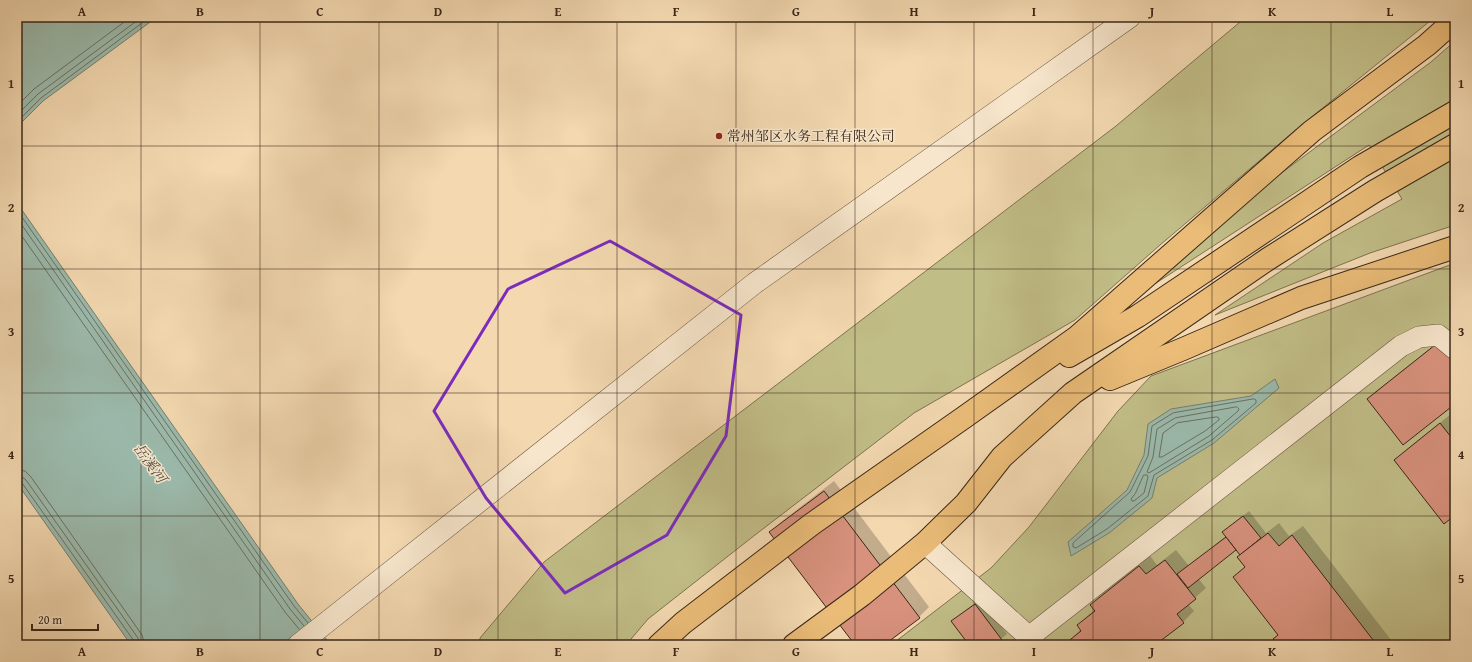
<svg xmlns="http://www.w3.org/2000/svg" width="1472" height="662" viewBox="0 0 1472 662" font-family="'Gentium Book Plus','Noto Serif SC',serif">
<rect width="100%" height="100%" fill="#f3d8b0"/>
<filter id="stains"><feTurbulence type="fractalNoise" baseFrequency=".005" numOctaves="4"/><feColorMatrix values="0 0 0 0 .2 0 0 0 0 .09 0 0 0 0 .02 0 0 0 .5 -.17"/></filter>
<radialGradient id="worn" r=".72"><stop offset=".6" stop-color="#630" stop-opacity="0"/><stop offset="1" stop-color="#630" stop-opacity=".3"/></radialGradient>
<!-- green -->
<g fill="#c1bd87" stroke="#7e7250">
<path d="M1246 17H1435L1298 128 1160 245 1075 320 914 413 755 535 648 619 626 645H480V638L544 562 1116 126Z"/>
<path d="M1455 41V225L1370 253 1215 315 1323 243 1402 199 1369 145 1150 287 1276 177 1431 62Z"/>
<path d="M1455 263V645H891L991 568 1029 527 1118 411 1151 376Z"/>
</g>
<!-- water -->
<g fill="#9bbaac" stroke="#757f71">
<path d="M17 17H157L43 101 17 127Z"/>
<path d="M17 203 298 604 331 645H131L17 483Z"/>
<path d="M1275 379 1279 388 1214 443 1157 478 1152 498 1109 533 1071 556 1068 542 1127 490 1144 455 1148 424 1171 409 1251 396Z"/>
</g>
<!-- shadow -->
<g fill="#0003">
<path d="M1449 334 1455 342V403L1368 399 1376 391Z"/>
<path d="M1451 414 1455 419V514L1395 460 1406 450Z"/>
<path d="M834 481 929 607 919 617 882 645H856L771 532 781 522Z"/>
<path d="M1249 511 1266 533 1279 523 1289 536 1303 526 1395 645H1279L1278 635 1234 577 1246 566 1241 555 1236 549 1198 578 1206 588 1188 604 1194 611 1183 622 1154 645H1069L1067 643 1081 629 1078 625 1095 609 1091 605 1102 594 1150 556 1157 565 1176 550 1189 566 1226 536 1229 527Z"/>
<path d="M980 599 1007 634 994 645H970L952 621Z"/>
</g>
<g fill="none" stroke-linecap="round" stroke-linejoin="round">
<!-- shore -->
<g stroke="#6b7062" stroke-width="1">
<path d="M17 106 34 89 131 17"/>
<path d="M17 115 38 94 142 17"/>
<path d="M17 122 41 98 150 17"/>
<path d="M17 210 294 606 308 623"/>
<path d="M17 218 290 609 304 626"/>
<path d="M17 229 285 612 299 629"/>
<path d="M1254 399 1256 400V403L1212 440 1154 475 1148 496 1107 529 1076 548 1073 547V543L1130 492 1148 456 1152 426 1173 413Z"/>
<path d="M1237 407 1239 409 1238 411 1209 436 1149 473 1147 472 1153 457 1157 429 1175 418Z"/>
<path d="M1217 417 1219 418V420L1205 431 1162 457H1159L1163 433 1177 423Z"/>
<path d="M17 470 25 471 31 477 142 635 145 645"/>
<path d="M1144 475H1147L1148 477 1144 493 1134 501H1132L1131 499 1135 494Z"/>
<path d="M17 476 22 477 26 480 138 638 139 645"/>
<path d="M17 481 22 483 134 641V645"/>
</g>
</g>
<!-- building -->
<g fill="#d7917c" stroke="#3b2719">
<path d="M1440 341 1455 361V404L1403 445 1367 399Z"/>
<path d="M1440 423 1455 442V515L1444 524 1394 460Z"/>
<path d="M824 491 920 618 884 645H855L769 532Z"/>
<path d="M1243 516 1261 538 1240 555 1222 532Z"/>
<path d="M1268 533 1279 546 1292 535 1377 645H1278L1273 639 1278 635 1233 577 1245 567 1237 557Z"/>
<path d="M1226 537 1236 550 1188 588 1177 574Z"/>
<path d="M1165 560 1196 599 1177 614 1184 623 1155 645H1068L1066 643 1081 631 1077 625 1095 611 1090 605 1139 566 1146 574Z"/>
<path d="M975 604 1002 640 996 645H969L951 621Z"/>
</g>
<g fill="none" stroke-linecap="round" stroke-linejoin="round">
<defs>
<g id="minor">
<path d="M925 543 1029 637 1035 645"/>
<path d="M1029 637 1401 346 1419 337 1438 335 1455 349"/>
<path d="M298 645 755 283 1130 17"/>
</g>
<g id="highway">
<path d="M1069 356 1138 316 1360 167 1455 112"/>
<path d="M1110 379 1183 349 1301 298 1455 247"/>
<path d="M659 645 683 623 812 524 966 416 1077 337 1312 131 1427 45 1455 20"/>
<path d="M794 645 862 595 925 543 966 503 1002 457 1073 393 1268 259 1375 191 1455 145"/>
</g>
</defs>
<!-- minor casing -->
<use href="#minor" stroke="#69533f" stroke-width="22"/>
<!-- highway casing -->
<use href="#highway" stroke="#3b2719" stroke-width="24"/>
<!-- minor -->
<use href="#minor" stroke="#f7e6cc" stroke-width="21"/>
<!-- highway -->
<use href="#highway" stroke="#eabc78" stroke-width="22"/>
</g>
<!-- marked area -->
<path fill="none" stroke="#7b2cbf" stroke-width="3" stroke-linejoin="round" d="M610 241 741 315 726 436 667 535 565 593 486 498 434 411 508 289Z"/>
<!-- grid -->
<path fill="none" stroke="#3b2719" stroke-width="1" stroke-opacity="0.55" d="M141 17V645M260 17V645M379 17V645M498 17V645M617 17V645M736 17V645M855 17V645M974 17V645M1093 17V645M1212 17V645M1331 17V645M17 146H1455M17 269H1455M17 393H1455M17 516H1455"/>
<!-- markers -->
<circle fill="#8f2418" stroke="#f7e6cc" stroke-width="1.5" cx="719" cy="136" r="4"/>
<g text-anchor="middle" stroke-width="3" stroke-linejoin="round" paint-order="stroke">
<!-- poi labels -->
<g font-size="14" fill="#3b2719" stroke="#f7e6cc" text-anchor="start">
<text x="727" y="141">常州邹区水务工程有限公司</text>
</g>
<!-- water labels -->
<g font-size="15" font-style="italic" fill="#534c3e" stroke="#f7e6cc">
<text transform="translate(150 463) rotate(54)" y="5">岳溪河</text>
</g>
</g>
<!-- margin -->
<rect width="1472" height="662" fill="none" stroke="#f3d8b0" stroke-width="44"/>
<!-- scale -->
<path d="M32 624v6h66v-6" fill="none" stroke="#3b2719" stroke-width="2"/>
<text x="38" y="624" font-size="12" fill="#3b2719" stroke="#f7e6cc" stroke-width="3" paint-order="stroke">20 m</text>
<rect x="22" y="22" width="1428" height="618" fill="none" stroke="#3b2719" stroke-width="1.5"/>
<g font-size="13" text-anchor="middle" font-weight="bold" fill="#3b2719">
<text x="82" y="16">A</text>
<text x="200" y="16">B</text>
<text x="320" y="16">C</text>
<text x="438" y="16">D</text>
<text x="558" y="16">E</text>
<text x="676" y="16">F</text>
<text x="796" y="16">G</text>
<text x="914" y="16">H</text>
<text x="1034" y="16">I</text>
<text x="1152" y="16">J</text>
<text x="1272" y="16">K</text>
<text x="1390" y="16">L</text>
<text x="11" y="88">1</text>
<text x="1461" y="88">1</text>
<text x="11" y="212">2</text>
<text x="1461" y="212">2</text>
<text x="11" y="336">3</text>
<text x="1461" y="336">3</text>
<text x="11" y="459">4</text>
<text x="1461" y="459">4</text>
<text x="11" y="583">5</text>
<text x="1461" y="583">5</text>
<text x="82" y="656">A</text>
<text x="200" y="656">B</text>
<text x="320" y="656">C</text>
<text x="438" y="656">D</text>
<text x="558" y="656">E</text>
<text x="676" y="656">F</text>
<text x="796" y="656">G</text>
<text x="914" y="656">H</text>
<text x="1034" y="656">I</text>
<text x="1152" y="656">J</text>
<text x="1272" y="656">K</text>
<text x="1390" y="656">L</text>
</g>
<rect width="100%" height="100%" filter="url(#stains)"/>
<rect width="100%" height="100%" fill="url(#worn)"/>
</svg>
